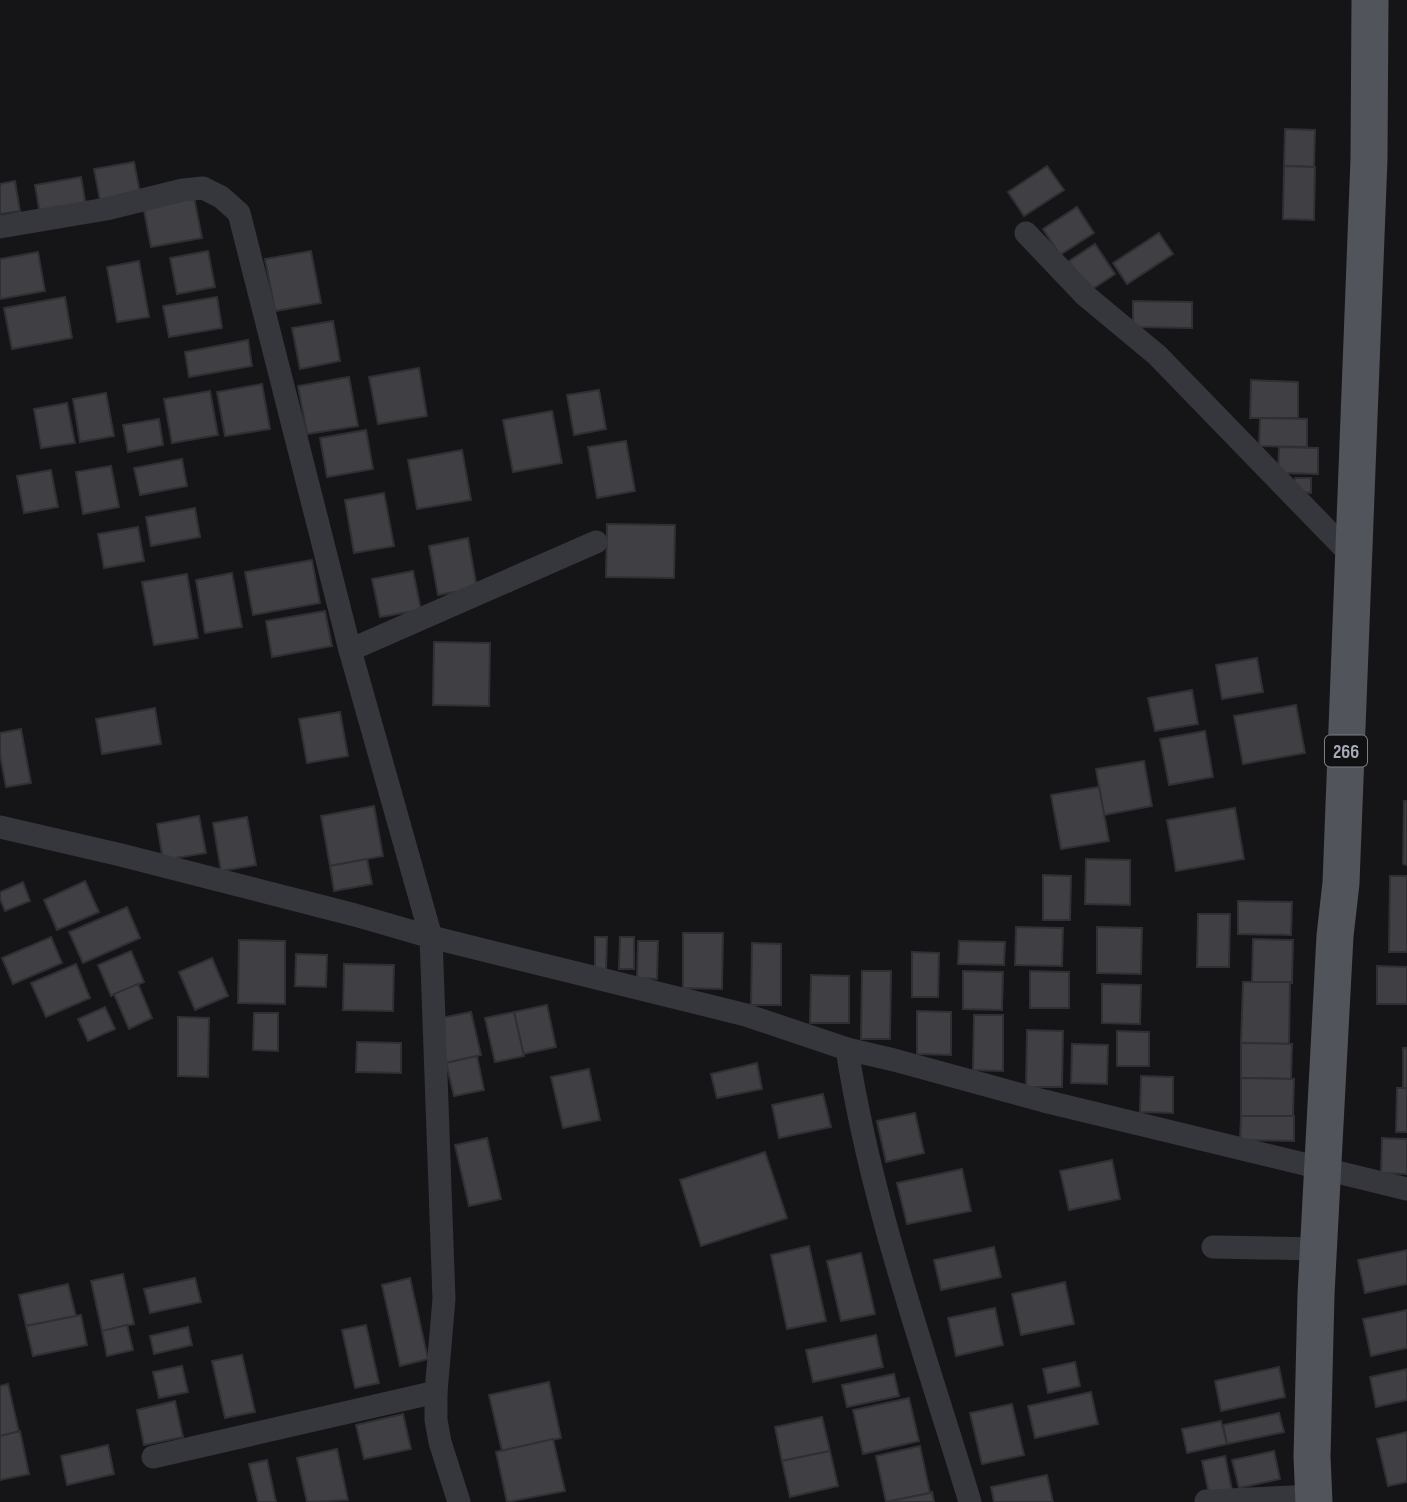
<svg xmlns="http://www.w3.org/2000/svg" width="1407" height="1502" viewBox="0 0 1407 1502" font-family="'Sofia Sans Condensed',sans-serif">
<rect width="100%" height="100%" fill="#151517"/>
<!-- building -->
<g fill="#404044" stroke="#302f33" stroke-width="2">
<path d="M1285 129 1315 130 1314 167 1284 166Z"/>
<path d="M134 162 141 198 101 205 94 169Z"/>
<path d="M1047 166 1064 190 1024 216 1008 192Z"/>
<path d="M1284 166 1315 167 1314 220 1283 219Z"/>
<path d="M81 177 86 206 40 214 35 185Z"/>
<path d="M15 181 20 211 0 214V184Z"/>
<path d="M194 197 202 238 151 247 143 205Z"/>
<path d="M1077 207 1094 233 1060 255 1043 229Z"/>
<path d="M1159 233 1173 254 1127 284 1113 263Z"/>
<path d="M1095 244 1115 274 1088 292 1069 261Z"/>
<path d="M208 251 215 287 177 294 170 258Z"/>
<path d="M311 251 321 303 275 311 265 259Z"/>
<path d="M38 252 45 291 0 299V259Z"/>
<path d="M139 261 149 317 117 322 107 267Z"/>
<path d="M65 297 72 338 12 349 4 308Z"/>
<path d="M217 297 222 328 169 337 163 306Z"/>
<path d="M1133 301 1192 302V328L1133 327Z"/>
<path d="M333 321 340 361 300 369 292 328Z"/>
<path d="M248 340 252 366 189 377 185 352Z"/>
<path d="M419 368 427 416 378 424 369 377Z"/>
<path d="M349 377 358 426 307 434 298 386Z"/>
<path d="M1251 380 1298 382V418H1250Z"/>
<path d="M262 384 270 429 225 436 217 392Z"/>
<path d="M599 390 606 429 574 435 567 395Z"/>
<path d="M210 391 218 435 172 443 164 399Z"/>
<path d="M106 393 114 436 80 442 73 399Z"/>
<path d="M67 403 75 443 41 448 34 409Z"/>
<path d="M552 411 562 463 513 472 503 420Z"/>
<path d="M1260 418 1307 419V447L1259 446Z"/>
<path d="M159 419 163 445 128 452 123 425Z"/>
<path d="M366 430 373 469 327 477 320 438Z"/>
<path d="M626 441 635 491 597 498 588 447Z"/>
<path d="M1279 447 1318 448V474L1278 473Z"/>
<path d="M462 450 471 500 417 509 408 460Z"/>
<path d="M182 459 187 486 140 495 134 468Z"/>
<path d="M111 466 119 507 83 514 76 472Z"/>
<path d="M51 470 58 507 24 513 17 476Z"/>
<path d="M1295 478H1311V493L1294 492Z"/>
<path d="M384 493 394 546 354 553 345 500Z"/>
<path d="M195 508 200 537 151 546 146 517Z"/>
<path d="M607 524 675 525 674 578 606 577Z"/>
<path d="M138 527 144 561 104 568 98 534Z"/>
<path d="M468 538 477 588 438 595 429 546Z"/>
<path d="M312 560 320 603 253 615 245 572Z"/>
<path d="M413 571 421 610 380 617 372 579Z"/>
<path d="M232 573 242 627 205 633 196 580Z"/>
<path d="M187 574 198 638 154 645 142 582Z"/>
<path d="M325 611 332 646 272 657 266 621Z"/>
<path d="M434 642 490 643 489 706 433 705Z"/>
<path d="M1257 658 1263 692 1222 699 1216 665Z"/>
<path d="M1192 690 1198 724 1155 731 1148 698Z"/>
<path d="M1296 705 1305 753 1243 764 1234 716Z"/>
<path d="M155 708 161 744 102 754 96 719Z"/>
<path d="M340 712 348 756 307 763 299 719Z"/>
<path d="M21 729 31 783 6 787 0 755V733Z"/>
<path d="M1205 731 1213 777 1169 785 1160 739Z"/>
<path d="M1144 761 1152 806 1104 815 1096 769Z"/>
<path d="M1099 787 1109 841 1061 849 1051 795Z"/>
<path d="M1404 801H1407V865L1403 864Z"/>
<path d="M374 806 383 856 330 866 321 816Z"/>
<path d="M1235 808 1244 859 1176 871 1167 820Z"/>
<path d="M199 816 206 853 163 860 157 824Z"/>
<path d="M247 817 256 865 221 871 213 823Z"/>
<path d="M367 859 372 884 334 891 330 866Z"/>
<path d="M1086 859 1130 860V905L1085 904Z"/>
<path d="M1043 875 1071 876 1070 920H1043Z"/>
<path d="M1390 876H1407V952H1389Z"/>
<path d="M85 881 99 912 57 930 44 900Z"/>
<path d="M23 882 30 901 5 911 0 899V892Z"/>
<path d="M1238 901 1292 902 1291 935 1238 934Z"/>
<path d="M127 907 140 938 83 963 69 932Z"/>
<path d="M1198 914H1230L1229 967H1197Z"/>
<path d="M1016 927 1063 928 1062 966 1015 965Z"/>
<path d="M1097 927 1142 928 1141 974 1097 973Z"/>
<path d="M683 933H723L722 989 683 988Z"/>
<path d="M51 937 62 963 13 984 2 958Z"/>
<path d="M595 937H607L606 970H595Z"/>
<path d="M620 937H634V969H619Z"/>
<path d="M1253 939 1293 940 1292 983 1252 982Z"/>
<path d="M239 940 285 941V1004L238 1003Z"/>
<path d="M638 941H658L657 979 637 978Z"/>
<path d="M959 941 1005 942 1004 965 958 964Z"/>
<path d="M752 943 781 944V1005H751Z"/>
<path d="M131 951 144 982 111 996 98 965Z"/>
<path d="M912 952 939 953 938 997H912Z"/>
<path d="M296 954 327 955 326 987 295 986Z"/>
<path d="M212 958 228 996 195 1010 179 972Z"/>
<path d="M76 964 90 998 46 1017 31 983Z"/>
<path d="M344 964 394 965 393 1011 343 1010Z"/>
<path d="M1377 966 1407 967V1004H1377Z"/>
<path d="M862 971H891L890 1039H861Z"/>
<path d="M963 971 1003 972 1002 1010 963 1009Z"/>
<path d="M1030 971 1069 972V1008H1030Z"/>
<path d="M811 975 849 976V1023H810Z"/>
<path d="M1243 982H1290L1289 1044 1241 1043Z"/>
<path d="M138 984 152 1018 129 1029 114 994Z"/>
<path d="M1102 984 1141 985 1140 1024 1102 1023Z"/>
<path d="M547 1005 556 1047 523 1054 514 1012Z"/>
<path d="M105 1007 115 1029 88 1041 78 1019Z"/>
<path d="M917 1011 951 1012V1055L917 1054Z"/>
<path d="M471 1012 481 1055 446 1063 436 1019Z"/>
<path d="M514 1012 524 1056 495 1062 485 1018Z"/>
<path d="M254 1013H278V1051L253 1050Z"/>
<path d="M974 1015H1003V1071L973 1070Z"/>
<path d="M178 1017 209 1018 208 1077 178 1076Z"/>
<path d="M1027 1030 1063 1031 1062 1087H1026Z"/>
<path d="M1117 1031 1149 1032V1066H1117Z"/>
<path d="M357 1042 401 1043V1073L356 1072Z"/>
<path d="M1241 1043 1292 1044 1291 1079 1241 1078Z"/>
<path d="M1072 1044 1108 1045 1107 1084 1071 1083Z"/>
<rect x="1403" y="1048" width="4" height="40"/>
<path d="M477 1056 484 1090 454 1096 446 1063Z"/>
<path d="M757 1063 762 1089 717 1098 711 1074Z"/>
<path d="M589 1069 600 1120 563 1128 551 1077Z"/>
<path d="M1141 1076 1173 1077V1113L1140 1112Z"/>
<path d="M1241 1078 1294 1079 1293 1116H1241Z"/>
<path d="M1397 1088H1407V1132H1396Z"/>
<path d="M823 1094 831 1127 779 1138 772 1105Z"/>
<path d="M915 1113 924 1153 886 1162 877 1121Z"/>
<path d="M1241 1116H1294V1141L1240 1140Z"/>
<path d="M487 1138 501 1199 469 1206 455 1145Z"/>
<path d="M1382 1138 1407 1139V1174L1381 1173Z"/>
<path d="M765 1152 787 1218 701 1246 680 1180Z"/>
<path d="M1112 1160 1120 1199 1069 1210 1060 1171Z"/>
<path d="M962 1169 971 1211 907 1224 897 1183Z"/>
<path d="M809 1246 826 1321 787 1329 771 1255Z"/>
<path d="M994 1247 1001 1277 941 1290 934 1260Z"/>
<path d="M1407 1250V1284L1365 1293 1358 1260Z"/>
<path d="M861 1253 875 1314 841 1321 827 1261Z"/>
<path d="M123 1274 134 1324 102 1331 91 1281Z"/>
<path d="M195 1278 201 1302 150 1313 144 1289Z"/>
<path d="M410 1278 428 1359 400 1366 382 1285Z"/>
<path d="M1065 1282 1074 1324 1021 1335 1012 1294Z"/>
<path d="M68 1284 76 1316 26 1326 19 1295Z"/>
<path d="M995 1308 1003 1345 956 1356 948 1318Z"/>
<path d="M1407 1310V1348L1371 1356 1363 1319Z"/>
<path d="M81 1315 87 1345 33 1356 26 1326Z"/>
<path d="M127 1325 133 1350 107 1356 102 1331Z"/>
<path d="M366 1325 379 1383 355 1388 342 1330Z"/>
<path d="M188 1327 192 1345 154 1354 150 1336Z"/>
<path d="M876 1335 883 1367 813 1382 806 1350Z"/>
<path d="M242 1355 255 1412 225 1418 212 1361Z"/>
<path d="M1075 1362 1080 1386 1048 1393 1043 1369Z"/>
<path d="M182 1366 188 1392 159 1398 153 1372Z"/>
<path d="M1279 1367 1285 1397 1221 1411 1215 1381Z"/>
<path d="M1407 1369V1400L1376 1407 1370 1377Z"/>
<path d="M894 1374 899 1396 847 1407 842 1385Z"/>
<path d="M549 1382 561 1438 502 1451 489 1395Z"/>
<path d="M8 1384 19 1432 0 1436V1386Z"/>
<path d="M1091 1392 1098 1424 1035 1438 1028 1406Z"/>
<path d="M909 1398 919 1441 863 1454 853 1410Z"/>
<path d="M175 1401 183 1437 144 1445 137 1410Z"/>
<path d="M1012 1404 1024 1455 982 1464 970 1413Z"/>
<path d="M1279 1413 1284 1432 1227 1444 1223 1425Z"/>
<path d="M403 1414 411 1449 364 1459 356 1425Z"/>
<path d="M822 1417 830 1451 782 1461 775 1427Z"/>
<path d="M1221 1421 1227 1444 1187 1453 1182 1429Z"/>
<path d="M20 1431 29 1474 0 1480V1436Z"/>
<path d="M1407 1432V1482L1388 1486 1377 1439Z"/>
<path d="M553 1439 565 1491 507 1502 496 1452Z"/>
<path d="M108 1445 114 1474 67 1485 61 1456Z"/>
<path d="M920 1446 930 1493 886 1502 876 1456Z"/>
<path d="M337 1449 348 1500 307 1502 297 1458Z"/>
<path d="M830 1451 838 1486 790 1497 782 1461Z"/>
<path d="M1274 1451 1280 1479 1239 1488 1232 1460Z"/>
<path d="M1225 1456 1232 1490 1209 1494 1202 1461Z"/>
<path d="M267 1460 276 1502H258L249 1464Z"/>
<path d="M1047 1475 1053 1502H994L991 1487Z"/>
<path d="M932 1492 934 1502H886L930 1493Z"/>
</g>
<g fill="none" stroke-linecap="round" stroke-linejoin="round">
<!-- street -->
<g stroke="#36373c" stroke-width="23">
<path d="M0 227 106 209 183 190 203 188 221 197 239 213 350 650 431 937 444 1299 436 1392V1420L440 1442 459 1502"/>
<path d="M1026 233 1086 296 1157 355 1354 558"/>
<path d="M350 650 596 542"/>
<path d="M0 827 121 855 355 915 431 937 746 1015 847 1049C871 1204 925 1353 970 1502"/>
<path d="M847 1049 894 1060 1044 1101 1407 1189"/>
<path d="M1213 1247 1318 1249"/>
<path d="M153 1457 436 1392"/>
<path d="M1206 1501 1314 1496"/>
</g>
<!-- primary -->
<path stroke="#52545b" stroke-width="37" d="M1314 1502 1312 1457 1316 1294 1335 936 1341 883 1369 159 1370 0"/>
</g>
<g text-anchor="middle" stroke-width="5" stroke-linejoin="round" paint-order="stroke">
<!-- shield labels -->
<rect fill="#101012" stroke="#7a7c86" stroke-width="2" x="1325" y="735.5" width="42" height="31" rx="5"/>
<g font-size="19" font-weight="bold" fill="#a7abb7">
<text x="1346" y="758">266</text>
</g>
</g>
</svg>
